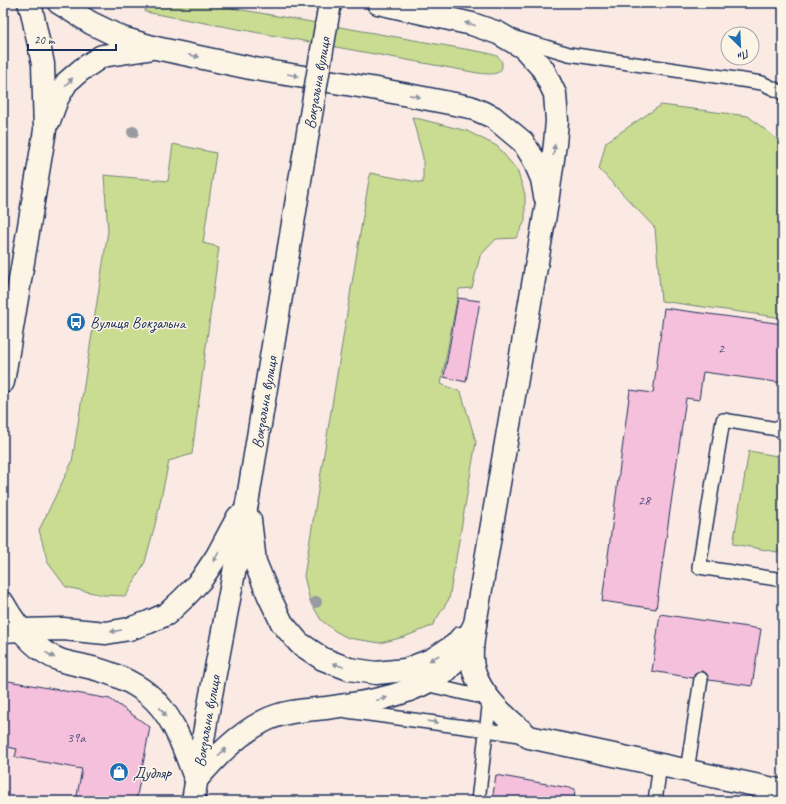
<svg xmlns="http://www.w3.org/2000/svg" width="786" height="804" viewBox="0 0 786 804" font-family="Caveat,sans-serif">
<rect width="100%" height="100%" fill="#fbeae3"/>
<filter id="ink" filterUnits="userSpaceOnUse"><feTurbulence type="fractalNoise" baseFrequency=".025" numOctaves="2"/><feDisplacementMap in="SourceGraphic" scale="8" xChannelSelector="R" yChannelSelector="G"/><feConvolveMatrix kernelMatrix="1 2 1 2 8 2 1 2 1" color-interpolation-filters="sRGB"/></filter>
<g filter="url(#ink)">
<!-- built -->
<path fill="#f9dde1" d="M3 680 110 699 150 727 136 801H3Z"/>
<!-- green -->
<g fill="#cadc91" stroke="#728678">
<path d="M146 3H203L482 52C487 53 493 54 497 56 500 58 502 61 502 64 503 77 486 74 478 73L145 12Z"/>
<path d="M661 105 748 116 783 144V318L661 301 655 228 599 169 606 142Z"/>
<path d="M412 117 467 131 497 146 517 170 525 194V221L516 238 496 239 480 256 472 288 459 289 441 384 461 392 476 442 449 599 432 626 404 637 380 643 348 638 335 631 321 620 310 601 304 576 370 173 423 183V157Z"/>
<path d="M173 144 216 153 203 243 219 247 192 454 169 461 157 517 145 562 126 596 103 595 66 587 48 563 39 530 72 462 108 231 104 175 168 181Z"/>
<path d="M749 451 783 457V553L733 544Z"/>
</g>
<!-- building -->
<g fill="#f5c0db" stroke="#1b2f5e">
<path d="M458 298 480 301 466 382 444 377Z"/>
<path d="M664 308 783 324V383L703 372 699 400 686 398 656 609 602 601 630 390 653 393Z"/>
<path d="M660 614 761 629 752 686 709 680 706 673 702 671 695 674 693 678 652 671Z"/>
<path d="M3 680 110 699 150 727 136 801H76L82 769 15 757 17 749 3 746Z"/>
<path d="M496 775 575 789 574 801H492Z"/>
</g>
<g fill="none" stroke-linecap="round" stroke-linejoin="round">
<defs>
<g id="lane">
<path d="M519 39 569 54 762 83 783 93"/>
<path d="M783 430 723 420 699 567 783 580"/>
<path d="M425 684 490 699 478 801"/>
<path d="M347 711 487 730 525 736"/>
<path d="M687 771 701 679"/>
<path d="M655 801 660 765"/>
</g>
<g id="street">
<path d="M475 624C474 635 471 648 472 659 473 690 506 718 529 737L783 791"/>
<path d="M3 631 21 630"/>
</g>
<g id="secondary">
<path d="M59 3 91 23 122 38 156 48 255 69 377 89 470 107 493 117 523 142 533 158 542 179 545 196"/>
<path d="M49 121 57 99 67 82 81 70 102 56 148 49"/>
<path d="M3 382 45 130 43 64 32 12 29 3"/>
<path d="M250 520 255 562 269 596 282 623 299 643 323 659 349 669 376 673 405 670 431 660 455 645 461 638"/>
<path d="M3 603C16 626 35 651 60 660 68 663 76 664 84 666 107 671 129 679 148 694 174 715 184 750 196 780"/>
<path d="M21 630 63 629 106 633 129 629 149 622 167 614 184 598 201 580 217 556 238 517"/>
<path d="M196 780C216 757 237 735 264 721 283 711 306 710 326 708 362 703 399 698 431 680 435 678 441 676 444 673 458 660 466 641 475 624L547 203 555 144 557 121 555 94 543 69 524 48 498 33 472 24 378 3"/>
<path id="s1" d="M193 801 207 716 248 498 304 156"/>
</g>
</defs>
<!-- lane casing -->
<use href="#lane" stroke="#1b2f5e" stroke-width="16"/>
<!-- street casing -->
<use href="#street" stroke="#1b2f5e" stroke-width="25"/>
<!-- secondary casing -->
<use href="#secondary" stroke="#1b2f5e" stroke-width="25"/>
<!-- lane -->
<use href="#lane" stroke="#fcf5e5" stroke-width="13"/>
<!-- street -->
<use href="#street" stroke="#fcf5e5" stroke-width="22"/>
<!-- secondary -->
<use href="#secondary" stroke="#fcf5e5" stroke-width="22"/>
<defs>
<g id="secondary-bridge">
<path id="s2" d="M304 156 330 3"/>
</g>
</defs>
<!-- secondary-bridge casing -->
<use href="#secondary-bridge" stroke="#1b2f5e" stroke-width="25" stroke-linecap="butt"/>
<!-- secondary-bridge -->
<use href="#secondary-bridge" stroke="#fcf5e5" stroke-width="22"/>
</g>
<!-- trees -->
<g fill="#989ba1">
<circle cx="133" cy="132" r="6"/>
<circle cx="316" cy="602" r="6"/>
</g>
<!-- one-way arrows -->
<defs><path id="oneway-solid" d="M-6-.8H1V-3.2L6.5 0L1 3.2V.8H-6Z"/></defs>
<g fill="#8c92a2">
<use href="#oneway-solid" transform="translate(470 24) rotate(-165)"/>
<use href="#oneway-solid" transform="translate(194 56) rotate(12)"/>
<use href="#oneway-solid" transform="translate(293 75) rotate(10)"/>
<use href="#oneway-solid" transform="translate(69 82) rotate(-50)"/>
<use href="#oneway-solid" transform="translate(415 96) rotate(11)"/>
<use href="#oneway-solid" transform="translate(554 150) rotate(-82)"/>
<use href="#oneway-solid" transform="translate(216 557) rotate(122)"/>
<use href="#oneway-solid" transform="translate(116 631) rotate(171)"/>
<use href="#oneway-solid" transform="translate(50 655) rotate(31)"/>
<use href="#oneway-solid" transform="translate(434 658) rotate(150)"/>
<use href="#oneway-solid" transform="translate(338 665) rotate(-159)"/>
<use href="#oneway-solid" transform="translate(382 699) rotate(-15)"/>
<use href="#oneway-solid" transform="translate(163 712) rotate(53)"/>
<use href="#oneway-solid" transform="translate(433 722) rotate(8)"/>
<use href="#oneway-solid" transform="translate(222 752) rotate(-45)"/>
</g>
</g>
<!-- icons -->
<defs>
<symbol id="bus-disc" viewBox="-11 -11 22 22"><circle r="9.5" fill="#1f6fb2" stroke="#fcf5e5"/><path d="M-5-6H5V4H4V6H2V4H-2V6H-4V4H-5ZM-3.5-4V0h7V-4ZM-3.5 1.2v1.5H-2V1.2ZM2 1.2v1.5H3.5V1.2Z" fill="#fff"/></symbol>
<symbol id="shop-disc" viewBox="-11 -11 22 22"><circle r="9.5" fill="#1f6fb2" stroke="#fcf5e5"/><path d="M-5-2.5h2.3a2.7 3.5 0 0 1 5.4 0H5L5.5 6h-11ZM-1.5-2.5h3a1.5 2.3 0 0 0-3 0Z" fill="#fff"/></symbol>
</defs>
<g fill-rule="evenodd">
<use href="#bus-disc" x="65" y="311" width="22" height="22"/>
<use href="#shop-disc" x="108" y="761" width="22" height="22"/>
</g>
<g text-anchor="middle" stroke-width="3" stroke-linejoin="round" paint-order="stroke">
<!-- number labels -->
<g font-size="14" fill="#52537d">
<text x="721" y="353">2</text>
<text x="644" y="505">28</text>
<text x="76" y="742">39а</text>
</g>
<!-- street labels -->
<g font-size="16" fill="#1b2f5e" stroke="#fcf5e5">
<text dy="6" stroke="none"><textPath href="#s2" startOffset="74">Вокзальна вулиця</textPath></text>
<text dy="6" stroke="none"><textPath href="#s1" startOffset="405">Вокзальна вулиця</textPath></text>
<text dy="6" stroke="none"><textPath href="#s1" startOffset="81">Вокзальна вулиця</textPath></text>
</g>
<!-- poi labels -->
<g font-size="16" fill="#1b2f5e" stroke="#fcf5e5" text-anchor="start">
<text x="90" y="328">Вулиця Вокзальна</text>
<text x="133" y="778">Дудляр</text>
</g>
</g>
<!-- margin -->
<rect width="786" height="804" fill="none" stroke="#fcf5e5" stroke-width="16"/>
<rect x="8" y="8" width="770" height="788" fill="none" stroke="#1b2f5e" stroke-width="1.5" filter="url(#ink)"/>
<!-- north arrow -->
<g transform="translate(740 46) rotate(156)"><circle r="19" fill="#fcf5e5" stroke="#a2a6af"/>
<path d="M0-3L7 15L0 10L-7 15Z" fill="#1f6fb2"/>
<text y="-6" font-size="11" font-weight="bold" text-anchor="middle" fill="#1b2f5e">Пн</text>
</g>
<!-- scale -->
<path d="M28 44v6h88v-6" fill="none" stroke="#1b2f5e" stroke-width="2"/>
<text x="34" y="44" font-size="12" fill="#1b2f5e" stroke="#fcf5e5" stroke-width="3" paint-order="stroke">20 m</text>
</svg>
